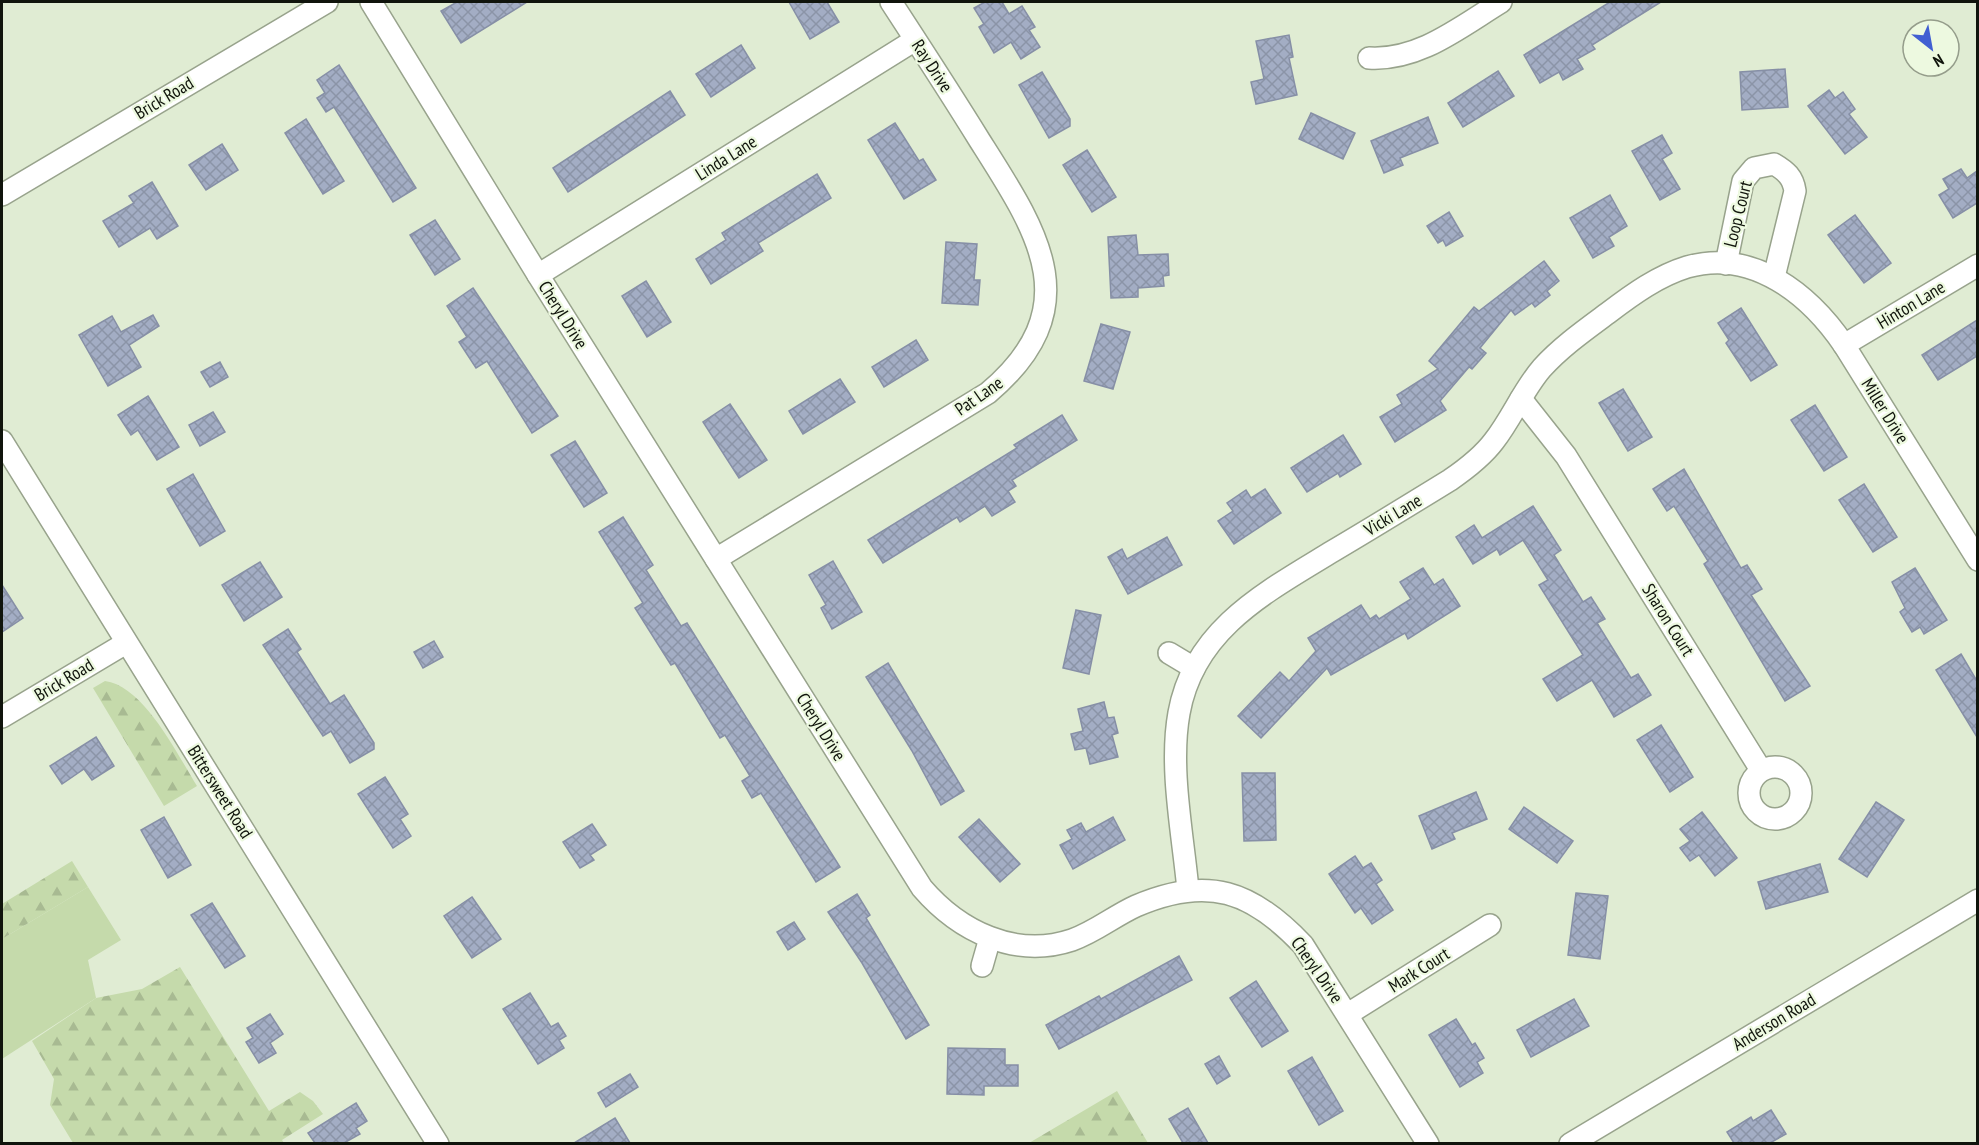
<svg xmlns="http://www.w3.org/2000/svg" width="1979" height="1145" viewBox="0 0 1979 1145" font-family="'PT Sans Narrow',sans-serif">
<defs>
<pattern id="forest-firs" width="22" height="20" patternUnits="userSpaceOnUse" patternTransform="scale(1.5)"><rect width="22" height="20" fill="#c5daab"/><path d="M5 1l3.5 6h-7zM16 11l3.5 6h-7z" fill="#a8ba92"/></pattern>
<pattern id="building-cross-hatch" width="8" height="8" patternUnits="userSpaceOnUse" patternTransform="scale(1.5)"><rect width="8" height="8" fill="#a3adc4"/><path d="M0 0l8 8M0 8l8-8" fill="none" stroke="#8b94a7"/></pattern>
</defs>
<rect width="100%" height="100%" fill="#e0ecd3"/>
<!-- green -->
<path fill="#c5daab" d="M88 887 121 940 88 960 96 998 2 1059V939Z"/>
<!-- forest -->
<g fill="url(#forest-firs)">
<path d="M105 681C144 686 177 754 197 786L164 806 93 688Z"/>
<path d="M72 861 88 887 2 939V904Z"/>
<path d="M180 967 269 1111 300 1092 313 1101 323 1114 282 1140 284 1143H73L50 1105 54 1079 32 1041 96 998 142 989Z"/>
<path d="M1117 1091 1148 1143H1029Z"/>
</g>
<!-- building -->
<g fill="url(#building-cross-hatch)" stroke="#868fa6" stroke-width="1.5">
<path d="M457 2H527L461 43 441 11Z"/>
<path d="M789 2H827L839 22 810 39Z"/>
<path d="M985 2H1002L1009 14 1022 6 1035 27 1029 30 1040 47 1021 59 1011 42 994 53 979 27 984 24 974 8Z"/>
<path d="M1610 2H1661L1592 45 1595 49 1577 59 1583 69 1563 80 1559 72 1540 83 1524 55Z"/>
<path d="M1289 35 1293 57 1289 58 1297 95 1256 104 1251 82 1264 79 1256 41Z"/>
<path d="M741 45 755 68 711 97 696 74Z"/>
<path d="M339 65 416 188 393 202 334 107 326 112 317 98 325 93 317 80Z"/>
<path d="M1785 69 1788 107 1742 110 1740 72Z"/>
<path d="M1498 71 1514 96 1463 127 1448 103Z"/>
<path d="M1042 72 1070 119V126L1049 138 1019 85Z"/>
<path d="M1829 90 1835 98 1843 92 1855 109 1849 114 1867 137 1845 154 1808 106Z"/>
<path d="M670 91 685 115 568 192 553 168Z"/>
<path d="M1311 113 1355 133 1343 159 1299 139Z"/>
<path d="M1428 117 1438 143 1400 158 1403 165 1384 173 1371 141Z"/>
<path d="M306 119 344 181 323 194 285 133Z"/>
<path d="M895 123 919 161 923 159 936 180 904 199 868 140Z"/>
<path d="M1662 135 1672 153 1662 159 1680 189 1660 200 1632 151Z"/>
<path d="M222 144 238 170 206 190 189 165Z"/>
<path d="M1087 150 1116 197 1092 212 1063 165Z"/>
<path d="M1961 169 1967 178 1977 171V203L1953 218 1939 195 1949 189 1943 179Z"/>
<path d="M817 174 831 198 758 243 763 251 711 284 696 259 726 240 722 233Z"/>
<path d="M152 182 178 226 157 239 150 228 119 247 103 221 134 203 129 196Z"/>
<path d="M1610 195 1627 226 1609 237 1614 246 1593 258 1570 218Z"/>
<path d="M1449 212 1463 236 1446 246 1443 240 1438 243 1427 226Z"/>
<path d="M1855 215 1891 263 1864 283 1828 235Z"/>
<path d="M435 220 460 259 435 275 410 235Z"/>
<path d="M1136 235 1138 255 1168 254 1169 275 1163 276 1164 286 1138 288V297L1111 298 1108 237Z"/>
<path d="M946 242 977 244 974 280H980L978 305 942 303Z"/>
<path d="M1544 261 1559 281 1547 291 1550 295 1535 307 1532 303 1515 315 1511 310 1480 348 1486 353 1472 369 1469 367 1440 401 1446 410 1395 442 1380 417 1402 404 1397 395 1438 369 1429 361 1474 307 1479 311Z"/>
<path d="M646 281 671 322 647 337 622 296Z"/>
<path d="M473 288 558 416 532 433 487 361 476 368 459 342 467 337 447 306Z"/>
<path d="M1741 308 1777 365 1751 381 1726 343 1729 340 1718 323Z"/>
<path d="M153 315 159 326 129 345 141 367 108 386 79 335 112 316 121 332Z"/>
<path d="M1977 320V356L1938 380 1922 355Z"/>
<path d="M1101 324 1130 332 1113 389 1084 381Z"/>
<path d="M916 340 928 360 884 387 872 367Z"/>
<path d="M220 362 228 377 210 387 201 372Z"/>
<path d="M840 379 855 402 803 434 789 411Z"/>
<path d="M1623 389 1652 437 1628 451 1599 403Z"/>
<path d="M148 396 179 447 157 460 138 430 131 435 118 415Z"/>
<path d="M730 404 767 460 739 478 703 422Z"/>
<path d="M1815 405 1847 457 1824 471 1791 420Z"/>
<path d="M213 412 225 432 200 446 189 425Z"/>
<path d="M1062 415 1077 440 1012 480 1016 486 1008 491 1015 502 992 516 985 506 960 522 957 517 883 563 868 540 1017 448 1014 445Z"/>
<path d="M1343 435 1361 464 1340 477 1338 473 1307 492 1291 468Z"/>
<path d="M575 441 607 493 584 507 551 455Z"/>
<path d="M1684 469 1741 568 1747 565 1762 589 1751 595 1810 686 1785 701 1704 564 1708 561 1674 506 1667 511 1653 489Z"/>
<path d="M193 474 225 531 200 546 167 489Z"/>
<path d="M1864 484 1897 537 1873 552 1839 500Z"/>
<path d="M1265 489 1281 513 1234 544 1218 521 1233 511 1227 503 1246 490 1251 498Z"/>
<path d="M1533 506 1561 550 1554 555 1583 602 1591 597 1605 619 1597 623 1631 678 1638 674 1651 695 1614 717 1592 680 1557 701 1543 679 1583 655 1539 585 1548 580 1523 540 1500 555 1497 549 1473 564 1456 537 1474 525 1482 538Z"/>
<path d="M623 517 653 565 646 570 681 626 687 623 840 867 816 882 761 793 752 798 742 781 750 776 725 735 720 738 675 663 671 665 635 608 643 603 599 532Z"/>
<path d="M1167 537 1182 565 1128 594 1108 557 1122 549 1127 559Z"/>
<path d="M833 561 862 612 832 629 821 608 826 605 809 575Z"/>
<path d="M260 562 282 597 244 621 222 585Z"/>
<path d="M1423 568 1434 585 1443 579 1460 606 1408 639 1405 633 1331 675 1327 668 1261 738 1238 716 1280 672 1289 681 1316 651 1308 638 1361 605 1370 619 1376 615 1379 619 1411 599 1400 582Z"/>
<path d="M1915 568 1947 620 1924 634 1920 627 1912 632 1900 612 1905 608 1892 582Z"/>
<path d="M2 585 23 618 2 632Z"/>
<path d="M1076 610 1101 615 1089 674 1063 668Z"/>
<path d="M288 629 301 649 297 652 330 704 344 695 374 743V749L350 763 331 731 323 736 263 645Z"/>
<path d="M434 641 443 657 423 668 414 652Z"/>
<path d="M1961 654 1977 681V737L1936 670Z"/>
<path d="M888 663 964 791 941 805 912 751 866 677Z"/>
<path d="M1104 702 1108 718 1114 717 1118 733 1112 735 1118 757 1090 764 1086 748 1075 750 1071 734 1083 731 1078 709Z"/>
<path d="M1661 725 1693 777 1670 792 1637 740Z"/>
<path d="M96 737 114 766 92 780 84 769 62 784 50 766Z"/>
<path d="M1242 773H1275L1276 840 1244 841Z"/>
<path d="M385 777 408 814 400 819 411 836 393 848 358 794Z"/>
<path d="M1476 792 1487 819 1452 833 1455 839 1432 849 1419 816Z"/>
<path d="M1876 802 1904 820 1867 877 1839 859Z"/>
<path d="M1524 807 1573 841 1557 863 1509 829Z"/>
<path d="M1702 812 1737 858 1715 876 1699 855 1690 861 1680 848 1690 841 1680 829Z"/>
<path d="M164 817 191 865 168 878 141 830Z"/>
<path d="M1113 817 1125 840 1073 869 1060 845 1072 839 1067 830 1081 823 1086 832Z"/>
<path d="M979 819 1020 864 1000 882 959 837Z"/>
<path d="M592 824 606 845 590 855 594 860 580 868 563 842Z"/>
<path d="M1355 856 1363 868 1371 863 1382 880 1376 884 1393 910 1372 924 1361 908 1355 913 1329 874Z"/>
<path d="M1820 864 1828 892 1766 909 1758 882Z"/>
<path d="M1576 893 1608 896 1600 959 1568 955Z"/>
<path d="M857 894 870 915 866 918 929 1025 906 1039 862 963 828 912Z"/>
<path d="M472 897 501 939 472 958 444 916Z"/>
<path d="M212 903 245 956 225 968 191 915Z"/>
<path d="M794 922 805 939 788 950 777 932Z"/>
<path d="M1179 956 1192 980 1059 1049 1046 1025 1099 996 1101 999Z"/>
<path d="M1256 981 1288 1031 1262 1047 1230 998Z"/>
<path d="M530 993 551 1027 558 1023 566 1036 559 1040 564 1048 538 1064 503 1009Z"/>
<path d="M1574 999 1589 1026 1531 1057 1517 1030Z"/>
<path d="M270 1014 283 1034 270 1043 276 1053 259 1063 246 1042 253 1038 247 1028Z"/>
<path d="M1456 1019 1472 1045 1475 1043 1484 1058 1477 1062 1483 1073 1460 1087 1429 1035Z"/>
<path d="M948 1048 1005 1049V1065H1018V1086H984V1095L947 1094Z"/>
<path d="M1219 1056 1230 1076 1217 1084 1205 1064Z"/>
<path d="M1312 1057 1343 1111 1319 1125 1288 1071Z"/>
<path d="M630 1074 638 1087 606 1107 598 1093Z"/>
<path d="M356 1103 367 1121 356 1128 360 1134 344 1143H315L308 1133Z"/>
<path d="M1188 1108 1208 1143H1183L1169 1119Z"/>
<path d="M1771 1110 1786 1134 1770 1143H1734L1727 1132 1751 1117 1753 1121Z"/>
<path d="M615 1118 630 1143H574Z"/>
</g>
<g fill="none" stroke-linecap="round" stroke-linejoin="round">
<defs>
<g id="minor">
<path d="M371 2 538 275 922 888C959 931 1015 959 1072 940 1095 932 1114 916 1136 906 1208 875 1252 891 1303 945L1428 1144"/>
<path d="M1369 58C1419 61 1460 27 1501 2"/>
<path d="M2 195 327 2"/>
<path d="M1726 264 1743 181 1754 168 1774 164C1786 171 1793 177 1795 191L1774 277"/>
<path d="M538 275 915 40"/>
<path d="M1844 345 1978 265"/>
<path d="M1521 399 1566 456 1761 770"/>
<path d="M2 441 438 1144"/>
<path d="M716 559 988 393C1090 307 1037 231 980 141 951 94 921 48 891 2"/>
<path d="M1169 653 1194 668"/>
<path d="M2 717 126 643"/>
<circle cx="1775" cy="793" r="26"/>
<path d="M1188 890C1183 835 1169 768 1179 713 1194 629 1266 592 1333 551 1372 528 1411 504 1450 480 1466 469 1482 457 1494 441 1512 418 1523 390 1542 368 1561 347 1585 330 1608 313 1633 294 1658 276 1687 267 1753 248 1810 295 1844 345L1978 560"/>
<path d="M982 966 990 938"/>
<path d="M1348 1014 1490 925"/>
<path d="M1570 1144 1978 900"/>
</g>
</defs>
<!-- minor casing -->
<use href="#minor" stroke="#98a38c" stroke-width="24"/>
<!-- minor -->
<use href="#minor" stroke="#fff" stroke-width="21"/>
</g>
<g text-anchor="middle" stroke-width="4.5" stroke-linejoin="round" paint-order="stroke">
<!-- street labels -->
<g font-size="18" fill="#10140c" stroke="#edf9e0">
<text transform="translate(932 66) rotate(57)" y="6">Ray Drive</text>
<text transform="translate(164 98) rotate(-31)" y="6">Brick Road</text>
<text transform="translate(726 158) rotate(-32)" y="6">Linda Lane</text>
<text transform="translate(1738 214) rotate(-76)" y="6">Loop Court</text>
<text transform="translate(1911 305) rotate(-31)" y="6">Hinton Lane</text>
<text transform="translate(563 315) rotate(58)" y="6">Cheryl Drive</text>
<text transform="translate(979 396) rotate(-35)" y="6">Pat Lane</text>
<text transform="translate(1885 411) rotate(58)" y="6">Miller Drive</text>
<text transform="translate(1393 515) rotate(-31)" y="6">Vicki Lane</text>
<text transform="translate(1668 620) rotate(58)" y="6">Sharon Court</text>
<text transform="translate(64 680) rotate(-31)" y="6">Brick Road</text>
<text transform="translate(821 727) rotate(58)" y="6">Cheryl Drive</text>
<text transform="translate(220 792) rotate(58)" y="6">Bittersweet Road</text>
<text transform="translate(1317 970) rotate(55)" y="6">Cheryl Drive</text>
<text transform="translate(1419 970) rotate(-32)" y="6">Mark Court</text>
<text transform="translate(1774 1022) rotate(-31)" y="6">Anderson Road</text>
</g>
</g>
<!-- border -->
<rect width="1979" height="1145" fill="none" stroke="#10140c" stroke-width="6"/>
<!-- north arrow -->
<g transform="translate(1931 48) rotate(149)"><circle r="28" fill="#edf9e0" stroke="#959d8b" stroke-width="1.5"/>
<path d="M0-4.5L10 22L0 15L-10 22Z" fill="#415fd2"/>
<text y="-9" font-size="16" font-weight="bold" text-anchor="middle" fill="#10140c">N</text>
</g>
</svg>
